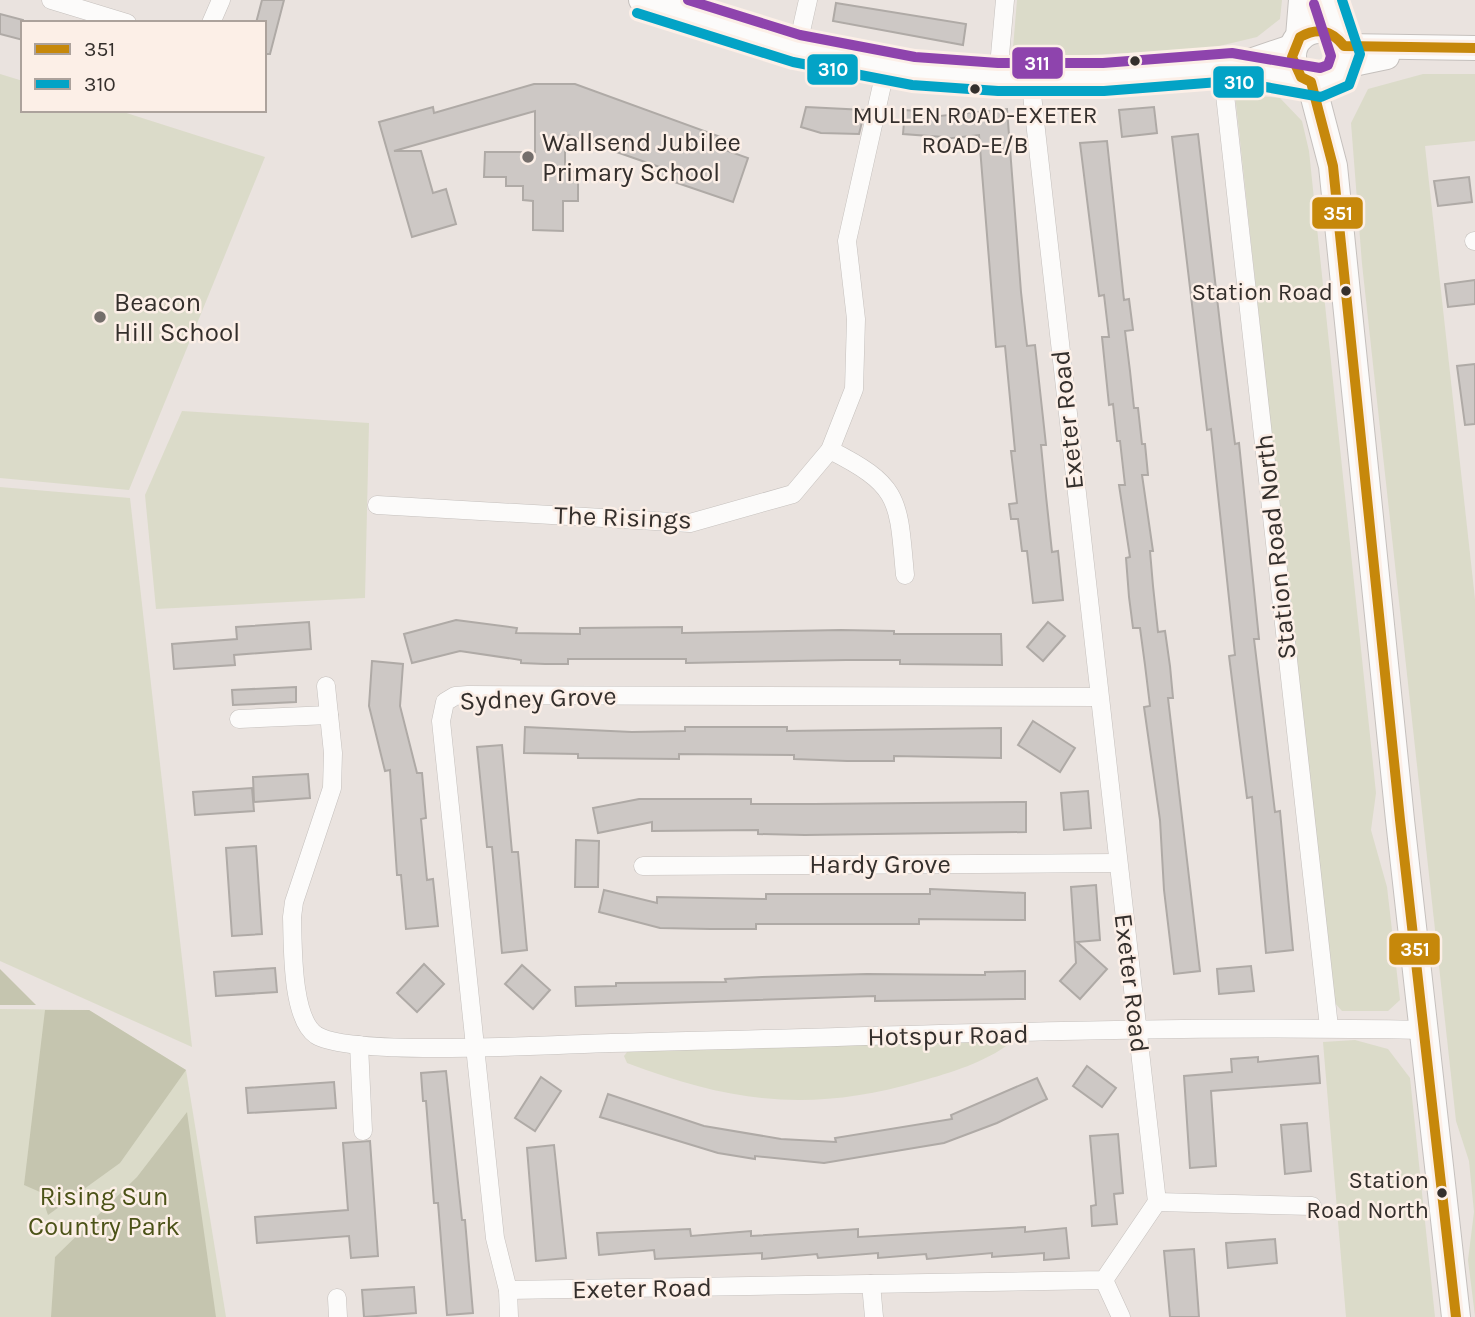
<svg xmlns="http://www.w3.org/2000/svg" width="1475" height="1317" viewBox="0 0 1475 1317" font-family="Karla,sans-serif">
<rect width="100%" height="100%" fill="#eae3df"/>
<!-- green -->
<g fill="#dbdbc9">
<path d="M1017 0H1282L1280 19 1257 37 1207 49 1026 58 1013 48Z"/>
<path d="M0 74 23 81V110H117L265 157 129 490 0 478Z"/>
<path d="M1423 74H1475V141L1425 146 1475 599V1316L1468 1260 1474 1212 1469 1161 1456 1121 1362 264 1351 123 1368 89Z"/>
<path d="M1235 94 1280 98 1302 121 1309 151 1376 793 1371 830 1387 887 1400 1000 1388 1011H1342L1333 1001Z"/>
<path d="M182 411 369 423 365 598 156 609 145 495Z"/>
<path d="M0 487 130 498 192 1047 0 961Z"/>
<path d="M0 1009 89 1010 186 1070 226 1317H0Z"/>
<path d="M1005 1040 1010 1043C986 1062 950 1073 921 1081 811 1113 733 1103 627 1063L624 1056 630 1048Z"/>
<path d="M1355 1040 1388 1049 1410 1078 1435 1317H1346L1323 1042Z"/>
</g>
<!-- forest -->
<g fill="#c5c5af">
<path d="M0 969 36 1005H0Z"/>
<path d="M45 1010H89L186 1070 120 1163 48 1215 40 1192 24 1185Z"/>
<path d="M187 1112 216 1317H51L55 1257 137 1177Z"/>
</g>
<!-- building -->
<g fill="#cdc8c5" stroke="#afaaa6" stroke-width="2">
<path d="M262 0H284L270 54H264V23H256Z"/>
<path d="M836 3 966 24 963 45 833 21Z"/>
<path d="M0 14 23 20V40L0 34Z"/>
<path d="M534 84H575L729 140 725 150 748 158 733 202 648 173 668 170 565 134V172L578 171V201H563V231L533 230V201L523 200V186H506V177H484L485 152H535V111L394 151H421L433 193 446 189 456 224 412 237 379 122 433 107 434 113Z"/>
<path d="M806 107 865 110 859 134 821 133 801 127Z"/>
<path d="M1154 107 1157 133 1122 137 1119 110Z"/>
<path d="M1007 109 1021 292 1027 346 1035 345 1046 445H1041L1046 496 1052 552 1058 551 1063 600 1033 603 1027 551H1022L1018 519H1011L1009 504 1017 503 1011 451H1015L1005 346 996 347 979 135 944 139 943 137 903 134 905 110 930 112V117Z"/>
<path d="M1198 134 1222 341 1235 444 1239 443 1259 639H1254L1275 812 1280 811 1293 950 1266 953 1252 797 1247 798 1229 656 1235 655 1211 429 1207 430 1172 137Z"/>
<path d="M1107 141 1124 300 1129 299 1133 330 1125 331 1130 371 1134 408H1138L1142 444H1145L1148 475H1142L1153 551H1150L1153 586 1158 632 1165 631 1170 666 1173 698H1168L1200 971 1174 974 1164 890 1160 820 1144 707 1150 706 1145 665 1140 628H1133L1129 597 1126 558 1130 557 1119 485H1125L1120 441H1117L1113 404 1109 405 1102 337H1109L1104 295 1099 296 1080 143Z"/>
<path d="M1469 177 1472 202 1438 206 1434 181Z"/>
<path d="M1475 280V304L1448 307 1445 284Z"/>
<path d="M1475 364V424L1465 425 1457 366Z"/>
<path d="M456 620 517 628 516 633 580 634V628L682 627V633L841 630 894 631V634H1001L1002 665 900 664V660H846L686 663V659H568V664H545L521 663V660L460 651 412 663 404 634Z"/>
<path d="M309 622 311 649 234 655 235 665 174 669 172 644 237 639 236 627Z"/>
<path d="M1048 622 1065 636 1043 661 1027 647Z"/>
<path d="M372 661 403 664 400 706 417 773H422L426 818 421 819 427 880 433 879 438 926 406 929 401 875H397L390 770 385 771 369 706Z"/>
<path d="M296 687V702L233 705 232 690Z"/>
<path d="M1033 721 1075 748 1060 772 1018 745Z"/>
<path d="M525 727 632 732 685 731V727H787V731L1001 728V758L894 756V761H847L794 759V755L679 754V759L578 758V754L524 753Z"/>
<path d="M502 745 512 852H518L527 950 502 953 492 847H487L477 747Z"/>
<path d="M308 774 310 798 254 802 253 777Z"/>
<path d="M252 788 254 811 195 815 193 792Z"/>
<path d="M1088 791 1091 828 1064 830 1061 793Z"/>
<path d="M639 799H751V804H814L1026 802V832L805 835 758 834V830L652 831V822L598 833 593 808Z"/>
<path d="M576 840 599 841 598 887H575Z"/>
<path d="M256 846 262 934 232 936 226 848Z"/>
<path d="M1096 885 1100 940 1077 942 1107 969 1080 999 1060 981 1076 963 1071 887Z"/>
<path d="M930 889 1025 893V920L919 919V924H756V929H710L660 928 599 912 604 890 657 903V897L766 899V894H930Z"/>
<path d="M424 964 444 984 417 1012 397 993Z"/>
<path d="M522 965 550 990 533 1009 505 984Z"/>
<path d="M1251 966 1254 991 1219 994 1217 969Z"/>
<path d="M275 968 277 992 216 996 214 972Z"/>
<path d="M1025 971V999L875 1001V996L576 1006 575 987 616 986V983L726 982 725 979 762 977 867 974 985 975V972Z"/>
<path d="M1318 1056 1320 1083 1211 1091 1216 1166 1190 1168 1184 1076 1232 1072 1231 1059 1258 1057V1062Z"/>
<path d="M1087 1066 1116 1088 1102 1107 1073 1086Z"/>
<path d="M446 1071 462 1220H465L473 1313 447 1315 438 1203H434L426 1101H423L421 1073Z"/>
<path d="M541 1077 561 1091 535 1131 515 1118Z"/>
<path d="M1037 1078 1047 1099 997 1123 944 1143 824 1163 755 1156V1159L718 1153 600 1117 608 1094 704 1126 781 1139 836 1142 835 1138 952 1119 951 1115Z"/>
<path d="M334 1082 336 1108 248 1113 246 1088Z"/>
<path d="M1307 1123 1311 1171 1285 1174 1281 1125Z"/>
<path d="M1118 1134 1123 1193 1114 1194 1117 1224 1092 1226 1091 1206 1096 1205 1090 1136Z"/>
<path d="M370 1141 378 1256 351 1258 349 1236 257 1243 255 1217 348 1210 343 1143Z"/>
<path d="M554 1145 566 1258 536 1261 527 1148Z"/>
<path d="M1025 1227V1232L1066 1228 1069 1258 1044 1260V1253L992 1257V1253L927 1259 926 1254 878 1258V1253L818 1258 817 1254 762 1259V1253L655 1259 654 1250 599 1255 597 1233 690 1229 691 1236 751 1231V1236L858 1229V1237Z"/>
<path d="M1275 1239 1277 1263 1228 1268 1226 1243Z"/>
<path d="M1194 1249 1199 1317H1170L1164 1251Z"/>
<path d="M414 1287 416 1313 364 1317 362 1290Z"/>
</g>
<g fill="none" stroke-linecap="round" stroke-linejoin="round">
<defs>
<g id="street">
<path d="M51 0 127 23"/>
<path d="M211 23 221 0"/>
<path d="M797 49 808 0"/>
<path d="M1222 68 1329 1027"/>
<path d="M998 77 1005 0"/>
<path d="M1474 241H1475"/>
<path d="M830 450C901 486 898 499 905 575"/>
<path d="M377 505 690 523 793 494 830 450 854 389 856 319 847 241 886 67"/>
<path d="M326 686 333 753 332 788 294 902 292 917C293 945 291 1018 316 1035 352 1058 558 1044 611 1043 882 1037 1153 1024 1423 1030"/>
<path d="M239 719 329 715"/>
<path d="M643 866 1117 863"/>
<path d="M359 1045 363 1131"/>
<path d="M1157 1202 1312 1206"/>
<path d="M1104 1280 1121 1317"/>
<path d="M871 1284 874 1317"/>
<path d="M508 1290 1104 1280 1157 1202 1030 77"/>
<path d="M337 1298 338 1317"/>
<path d="M509 1317 508 1290 495 1238 441 721 445 702 455 696 468 695 1098 697"/>
</g>
<g id="secondary">
<path d="M641 0 797 49 886 67 954 75 1030 77 1147 74 1232 67 1294 46"/>
<path d="M1344 46 1475 48"/>
<path d="M1344 66 1387 57"/>
<path d="M1236 67 1301 77"/>
</g>
<g id="primary">
<path d="M1327 0 1338 37"/>
<circle cx="1319" cy="56" r="27"/>
<path d="M1300 37 1303 0"/>
<path d="M1311 82 1333 166 1400 820 1456 1317"/>
</g>
</defs>
<!-- street casing -->
<use href="#street" stroke="#c5c0bd" stroke-width="19"/>
<!-- secondary casing -->
<use href="#secondary" stroke="#c5c0bd" stroke-width="26"/>
<!-- primary casing -->
<use href="#primary" stroke="#c5c0bd" stroke-width="30"/>
<!-- street -->
<use href="#street" stroke="#fcfbfa" stroke-width="18"/>
<!-- secondary -->
<use href="#secondary" stroke="#fcfbfa" stroke-width="24"/>
<!-- primary -->
<use href="#primary" stroke="#fcfbfa" stroke-width="28"/>
<defs>
<path id="bus-1" d="M1456 1317 1400 820 1333 166 1311 82 1301 77 1292 57 1300 37C1318 27 1331 30 1344 46L1475 48"/>
<path id="bus-2" d="M637 13 793 62 912 85 998 91H1104L1232 81 1321 97 1349 85 1360 54 1342 0"/>
<path id="bus-3" d="M688 0 800 35 915 57 998 63H1103L1232 53 1320 68 1328 65 1331 56 1314 4"/>
</defs>
<!-- bus-1 casing -->
<use href="#bus-1" stroke="#fcefe7" stroke-width="16"/>
<!-- bus-2 casing -->
<use href="#bus-2" stroke="#fcefe7" stroke-width="16"/>
<!-- bus-3 casing -->
<use href="#bus-3" stroke="#fcefe7" stroke-width="16"/>
<!-- bus-1 -->
<use href="#bus-1" stroke="#c6880b" stroke-width="10"/>
<!-- bus-2 -->
<use href="#bus-2" stroke="#03a3c6" stroke-width="10"/>
<!-- bus-3 -->
<use href="#bus-3" stroke="#8e44ad" stroke-width="10"/>
</g>
<!-- markers -->
<g fill="#342f2c" stroke="#fcefe7" stroke-width="2.5">
<circle cx="1135" cy="61" r="6"/>
<circle cx="975" cy="89" r="6"/>
<circle cx="1346" cy="291" r="6"/>
<circle cx="1442" cy="1193" r="6"/>
</g>
<g fill="#746e6b" stroke="#fcefe7" stroke-width="2.5">
<circle cx="528" cy="157" r="7"/>
<circle cx="100" cy="317" r="7"/>
</g>
<g text-anchor="middle" stroke-width="5" stroke-linejoin="round" paint-order="stroke">
<!-- bus labels -->
<g font-size="24" fill="#342f2c" stroke="#fcefe7" text-anchor="end">
<text x="975" y="123" text-anchor="middle">MULLEN ROAD-EXETER<tspan x="975" dy="30">ROAD-E/B</tspan></text>
<text x="1333" y="300">Station Road</text>
<text x="1429" y="1188">Station<tspan x="1429" dy="30">Road North</tspan></text>
</g>
<!-- poi labels -->
<g font-size="26" fill="#342f2c" stroke="#fcefe7" text-anchor="start">
<text x="542" y="151">Wallsend Jubilee<tspan x="542" dy="30">Primary School</tspan></text>
<text x="114" y="311">Beacon<tspan x="114" dy="30">Hill School</tspan></text>
</g>
<!-- street labels -->
<g font-size="26" fill="#342f2c" stroke="#fcefe7">
<text transform="translate(1067 420) rotate(-96)" y="9">Exeter Road</text>
<text transform="translate(623 517) rotate(2)" y="9">The Risings</text>
<text transform="translate(1275 547) rotate(-96)" y="9">Station Road North</text>
<text transform="translate(538 698) rotate(-2)" y="9">Sydney Grove</text>
<text x="880" y="873">Hardy Grove</text>
<text transform="translate(1132 983) rotate(83)" y="9">Exeter Road</text>
<text transform="translate(948 1035) rotate(-1)" y="9">Hotspur Road</text>
<text transform="translate(642 1288) rotate(-1)" y="9">Exeter Road</text>
</g>
<!-- park labels -->
<g font-size="26" fill="#4b5217" stroke="#fcefe7">
<text x="104" y="1205">Rising Sun<tspan x="104" dy="30">Country Park</tspan></text>
</g>
</g>
<g stroke="#fcefe7" stroke-width="2.5">
<rect x="1011" y="46" width="53" height="34" rx="7" fill="#8e44ad"/>
<rect x="806" y="53" width="53" height="33" rx="7" fill="#03a3c6"/>
<rect x="1212" y="65" width="53" height="34" rx="7" fill="#03a3c6"/>
<rect x="1311" y="196" width="53" height="34" rx="7" fill="#c6880b"/>
<rect x="1388" y="932" width="53" height="34" rx="7" fill="#c6880b"/>
</g>
<g font-size="19" text-anchor="middle" font-weight="bold" fill="#fff">
<text x="1037" y="70">311</text>
<text x="833" y="76">310</text>
<text x="1239" y="89">310</text>
<text x="1338" y="220">351</text>
<text x="1415" y="956">351</text>
</g>
<!-- legend -->
<rect x="21" y="21" width="245" height="91" fill="#fcefe7" stroke="#aca29c" stroke-width="2"/>
<rect x="35" y="44" width="35" height="10" fill="#c6880b" stroke="#aca29c" stroke-width="2"/>
<text x="84" y="56" font-size="21" fill="#342f2c">351</text>
<rect x="35" y="79" width="35" height="10" fill="#03a3c6" stroke="#aca29c" stroke-width="2"/>
<text x="84" y="91" font-size="21" fill="#342f2c">310</text>
</svg>
